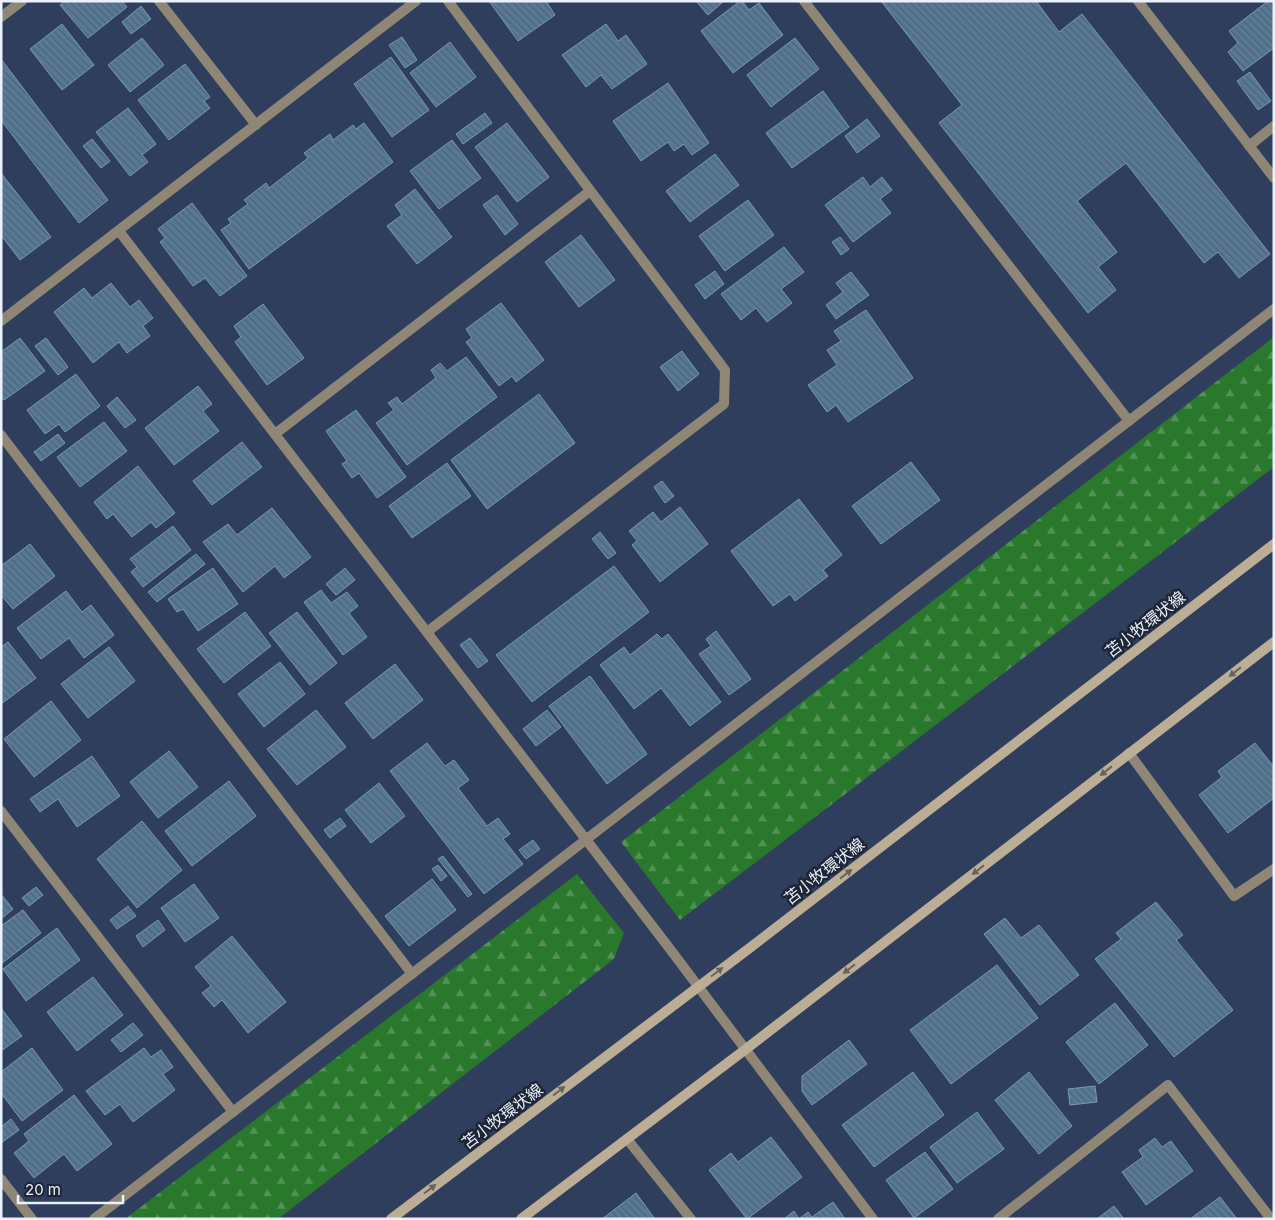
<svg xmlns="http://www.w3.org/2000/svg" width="1275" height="1220" viewBox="0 0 1275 1220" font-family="Inter,'Noto Sans JP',sans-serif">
<defs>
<pattern id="forest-firs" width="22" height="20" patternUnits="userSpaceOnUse" patternTransform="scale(1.25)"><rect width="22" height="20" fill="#2a782c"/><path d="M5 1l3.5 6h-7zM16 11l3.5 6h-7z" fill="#539256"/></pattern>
<pattern id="building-back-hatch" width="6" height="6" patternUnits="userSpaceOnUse" patternTransform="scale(1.25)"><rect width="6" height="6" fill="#577994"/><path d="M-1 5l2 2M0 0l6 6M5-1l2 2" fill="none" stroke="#4f6374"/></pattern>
</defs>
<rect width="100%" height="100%" fill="#2f3e5d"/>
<!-- forest -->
<g fill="url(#forest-firs)">
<path d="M1274 337V467L680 920 621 842Z"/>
<path d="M577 874 624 933 614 959 278 1219H125Z"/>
</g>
<!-- building -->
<g fill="url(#building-back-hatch)" stroke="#7699b6">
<path d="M65 1H122L127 7 88 38 60 5Z"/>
<path d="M489 1H546L555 15 518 41Z"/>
<path d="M696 1H724L708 15Z"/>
<path d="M740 1H742L749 10 759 3 783 35 733 73 701 31Z"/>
<path d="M881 1H1036L1059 32 1082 14 1270 254 1239 278 1218 252 1204 263 1126 163 1077 201 1117 252 1098 267 1116 290 1088 313 939 123 962 105Z"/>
<path d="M1268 1H1274V48L1243 71 1228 52 1238 43 1229 31Z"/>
<path d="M141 6 151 19 131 34 122 22Z"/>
<path d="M62 24 94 65 62 90 30 49Z"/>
<path d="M606 24 618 41 626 35 647 64 612 89 601 75 586 87 562 55Z"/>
<path d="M402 37 417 60 405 68 389 45Z"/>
<path d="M142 38 164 65 130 92 108 65Z"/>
<path d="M795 38 819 69 771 107 747 75Z"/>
<path d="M450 42 476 77 436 107 410 73Z"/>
<path d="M391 57 429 110 392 137 354 84Z"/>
<path d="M1 59 108 200 79 223 1 120Z"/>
<path d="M185 64 210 97 204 101 210 108 169 140 138 100Z"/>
<path d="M1250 72 1271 101 1258 110 1237 81Z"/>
<path d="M668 83 709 143 692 155 684 144 674 151 668 142 641 161 613 121Z"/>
<path d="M823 91 849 127 792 168 766 133Z"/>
<path d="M128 108 156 144 142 155 148 162 130 176 96 132Z"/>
<path d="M485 113 492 123 463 144 456 134Z"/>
<path d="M867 119 880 136 857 153 845 136Z"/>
<path d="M364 123 393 162 249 269 221 230 231 223 228 219 248 204 244 200 266 183 269 188 308 158 304 153 330 134 333 140 353 125 356 129Z"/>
<path d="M507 123 549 177 517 202 475 147Z"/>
<path d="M92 139 110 161 101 168 83 146Z"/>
<path d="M452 140 481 178 439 209 410 171Z"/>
<path d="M715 154 739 185 690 222 666 191Z"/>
<path d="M1 173 51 237 20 260 1 235Z"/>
<path d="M863 177 870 187 882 177 892 190 880 199 891 213 853 242 825 205Z"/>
<path d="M415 189 452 237 417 264 387 226 402 215 395 205Z"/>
<path d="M497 195 518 224 505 235 483 205Z"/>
<path d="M748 200 774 235 725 271 699 236Z"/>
<path d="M192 203 247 276 220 296 205 278 193 286 160 242 165 238 158 229Z"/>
<path d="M581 235 615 280 579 307 545 262Z"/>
<path d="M840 237 849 249 841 255 832 242Z"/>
<path d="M784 247 804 272 781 289 792 303 767 322 756 308 741 320 721 294Z"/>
<path d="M715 271 724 284 705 299 695 285Z"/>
<path d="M851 272 869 295 836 319 826 305 843 292 836 283Z"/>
<path d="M111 283 130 307 139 300 153 318 143 326 150 336 127 353 119 342 93 363 54 312 84 288 92 298Z"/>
<path d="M501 303 544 360 516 382 512 376 499 386 466 342 472 338 466 329Z"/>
<path d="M263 304 304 358 267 385 235 342 241 337 234 326Z"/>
<path d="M866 310 913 378 848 422 836 405 827 412 808 385 837 365 827 350 841 341 834 331Z"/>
<path d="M20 338 45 371 4 400 1 397V352Z"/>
<path d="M46 338 68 367 58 375 35 346Z"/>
<path d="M682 351 699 374 678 391 660 367Z"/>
<path d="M466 357 497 397 407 465 376 423 394 410 388 403 397 397 402 404 436 378 431 370 440 363 447 371Z"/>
<path d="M76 374 100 406 65 432 59 424 45 434 27 410Z"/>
<path d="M198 386 212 404 203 411 219 431 174 465 145 428Z"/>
<path d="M539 394 575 443 487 509 451 460Z"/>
<path d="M117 397 136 420 125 428 107 406Z"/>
<path d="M356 410 406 477 377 498 359 473 352 478 342 464 347 461 326 431Z"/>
<path d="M104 422 127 451 80 487 57 457Z"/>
<path d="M58 434 65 443 41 461 34 452Z"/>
<path d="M242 442 262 467 212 505 193 481Z"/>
<path d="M911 462 940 500 881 544 852 506Z"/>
<path d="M447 463 471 496 412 538 389 506Z"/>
<path d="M138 466 175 513 156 528 151 522 132 537 113 514 107 519 94 502Z"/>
<path d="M662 481 674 496 665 503 654 487Z"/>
<path d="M799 499 842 555 823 570 828 576 795 601 790 594 773 606 731 551Z"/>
<path d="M680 507 708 544 660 582 632 545 637 541 629 531 653 512 661 522Z"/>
<path d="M272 508 311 557 284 578 275 566 243 592 203 542 228 524 237 535Z"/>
<path d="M173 526 191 550 143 587 131 572 137 567 130 559Z"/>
<path d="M600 532 616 553 608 559 592 539Z"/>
<path d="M30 544 55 576 13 609 1 595V566Z"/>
<path d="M196 554 205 564 157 602 148 592Z"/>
<path d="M614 566 649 612 532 702 496 655Z"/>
<path d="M213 568 238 604 198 631 183 609 177 612 168 599Z"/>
<path d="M345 568 355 580 336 595 326 584Z"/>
<path d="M321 590 331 603 347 592 358 606 349 613 367 637 343 655 304 602Z"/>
<path d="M66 591 82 612 91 605 114 635 84 658 69 638 41 659 17 628Z"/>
<path d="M245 612 271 646 224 683 197 649Z"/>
<path d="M297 612 337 663 310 685 269 633Z"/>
<path d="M716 631 751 679 729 695 699 654 711 646 706 639Z"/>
<path d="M657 634 662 639 668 634 721 702 690 726 661 688 634 709 600 665 624 647 630 655Z"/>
<path d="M470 638 488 661 478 668 460 645Z"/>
<path d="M8 642 36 678 1 704V647Z"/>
<path d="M109 647 135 681 88 718 61 684Z"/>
<path d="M280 662 305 694 264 727 238 694Z"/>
<path d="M395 664 423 700 373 739 345 703Z"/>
<path d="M590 676 647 754 607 784 549 706Z"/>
<path d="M51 701 81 740 34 777 4 739Z"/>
<path d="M316 710 346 747 297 785 267 749Z"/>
<path d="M547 710 561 727 536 746 523 729Z"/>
<path d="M427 743 445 766 454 760 469 780 458 788 487 826 498 818 510 834 503 839 523 864 484 894 390 771Z"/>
<path d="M1255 743 1274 767V778L1272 779 1274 782V798L1228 833 1199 795 1222 777 1218 771Z"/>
<path d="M169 751 198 787 158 818 130 782Z"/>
<path d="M92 756 120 796 77 827 58 799 40 812 30 799Z"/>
<path d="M229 781 256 816 192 866 165 831Z"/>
<path d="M379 783 405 816 371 843 345 810Z"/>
<path d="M340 818 346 826 330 838 324 830Z"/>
<path d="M142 821 182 870 137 908 97 859Z"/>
<path d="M533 840 540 849 526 859 519 850Z"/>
<path d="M443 856 472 894 468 897 438 859Z"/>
<path d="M438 865 447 876 441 881 432 869Z"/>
<path d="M432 879 456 910 409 946 385 916Z"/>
<path d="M194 884 219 918 185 942 161 908Z"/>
<path d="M36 887 43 895 29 906 22 898Z"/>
<path d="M1 894 13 909 1 919Z"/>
<path d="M1156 902 1183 935 1176 940 1233 1010 1174 1057 1095 959 1121 939 1116 933Z"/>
<path d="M128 906 136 916 117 929 110 920Z"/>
<path d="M23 910 41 933 1 964V926Z"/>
<path d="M1005 918 1021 938 1039 925 1079 975 1040 1005 984 934Z"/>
<path d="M158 920 165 930 143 947 136 936Z"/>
<path d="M57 928 80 960 26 1001 3 969Z"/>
<path d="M232 936 286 1002 248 1033 222 1000 214 1007 202 993 211 986 195 967Z"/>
<path d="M997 965 1038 1018 951 1084 910 1030Z"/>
<path d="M93 977 123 1015 77 1051 47 1012Z"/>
<path d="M1115 1003 1148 1045 1099 1084 1066 1042Z"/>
<path d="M1 1008 22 1036 1 1051Z"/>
<path d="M133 1023 143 1035 121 1052 111 1040Z"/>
<path d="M849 1040 867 1064 812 1105 802 1091V1076Z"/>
<path d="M32 1048 63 1090 22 1121 1 1093V1072Z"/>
<path d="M144 1048 151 1057 161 1050 173 1067 163 1074 175 1090 133 1122 120 1104 105 1115 86 1091Z"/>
<path d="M913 1072 944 1115 874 1167 842 1125Z"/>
<path d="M1029 1072 1072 1126 1039 1154 995 1100Z"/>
<path d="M1095 1086 1097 1102 1070 1105 1068 1089Z"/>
<path d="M74 1095 112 1144 77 1171 64 1154 34 1178 14 1153 29 1141 24 1134Z"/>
<path d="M977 1112 1004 1149 957 1183 930 1147Z"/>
<path d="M11 1119 19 1130 1 1143V1127Z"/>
<path d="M771 1137 802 1177 747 1219 709 1170 731 1153 738 1162Z"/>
<path d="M1155 1138 1162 1147 1171 1141 1193 1171 1146 1205 1122 1172 1143 1157 1139 1150Z"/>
<path d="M925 1152 953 1189 914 1218 886 1180Z"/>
<path d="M636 1193 655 1219H602Z"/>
<path d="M1220 1197 1237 1219H1190Z"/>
<path d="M833 1202 845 1219H784L794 1211 799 1219 808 1212 812 1217Z"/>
<path d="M1114 1206 1124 1219H1097Z"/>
</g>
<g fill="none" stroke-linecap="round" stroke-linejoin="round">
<!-- service -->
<g stroke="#8f8676" stroke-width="10">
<path d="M1129 753 1234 896 1274 869"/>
<path d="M627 1139 691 1219"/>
</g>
<!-- minor -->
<g stroke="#8f8676" stroke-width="10">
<path d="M159 1 256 125"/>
<path d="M804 1 1129 421"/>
<path d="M1138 1 1274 178"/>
<path d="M1 17 22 1"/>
<path d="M1249 146 1274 126"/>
<path d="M119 231 670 949 873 1219"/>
<path d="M1 321 416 1"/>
<path d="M275 434 590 191"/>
<path d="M1 435 412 974"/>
<path d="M427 632 724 404 725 370 448 1"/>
<path d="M1 811 233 1112"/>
<path d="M1 1179 32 1219"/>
<path d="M998 1219 1168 1085 1271 1219"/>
</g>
<!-- tertiary -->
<path stroke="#8f8676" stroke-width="10" d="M94 1219 1274 309"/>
<!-- secondary -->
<g stroke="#bcae94" stroke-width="10">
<path d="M391 1219 751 947 1274 544"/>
<path d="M521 1219 746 1049 1274 642"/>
</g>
</g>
<!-- one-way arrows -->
<defs><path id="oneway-solid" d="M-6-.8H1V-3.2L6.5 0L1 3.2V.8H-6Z" transform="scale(1.25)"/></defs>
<g fill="#65635f">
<use href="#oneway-solid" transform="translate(1235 672) rotate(142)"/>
<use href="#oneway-solid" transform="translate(1106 771) rotate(142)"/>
<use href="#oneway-solid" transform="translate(978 870) rotate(142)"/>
<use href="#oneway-solid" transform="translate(846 874) rotate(-38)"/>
<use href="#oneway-solid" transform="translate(849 969) rotate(142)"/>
<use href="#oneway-solid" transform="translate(717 972) rotate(-37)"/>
<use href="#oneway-solid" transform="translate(559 1091) rotate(-37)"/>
<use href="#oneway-solid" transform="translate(430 1189) rotate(-37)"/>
</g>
<g text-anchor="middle" stroke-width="5" stroke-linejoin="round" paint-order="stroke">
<!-- street labels -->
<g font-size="16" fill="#ebf1fd" stroke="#1e2534">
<text transform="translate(1145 624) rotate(-38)" y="6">苫小牧環状線</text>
<text transform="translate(824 871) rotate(-38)" y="6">苫小牧環状線</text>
<text transform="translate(502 1116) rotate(-37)" y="6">苫小牧環状線</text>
</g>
</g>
<!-- border -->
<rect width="1275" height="1220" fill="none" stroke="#ebf1fd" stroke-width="5"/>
<!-- scale -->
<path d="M18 1195v8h105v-8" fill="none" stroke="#ebf1fd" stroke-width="2.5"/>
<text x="25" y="1195" font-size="15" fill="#ebf1fd" stroke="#1e2534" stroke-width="4" paint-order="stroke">20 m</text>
</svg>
